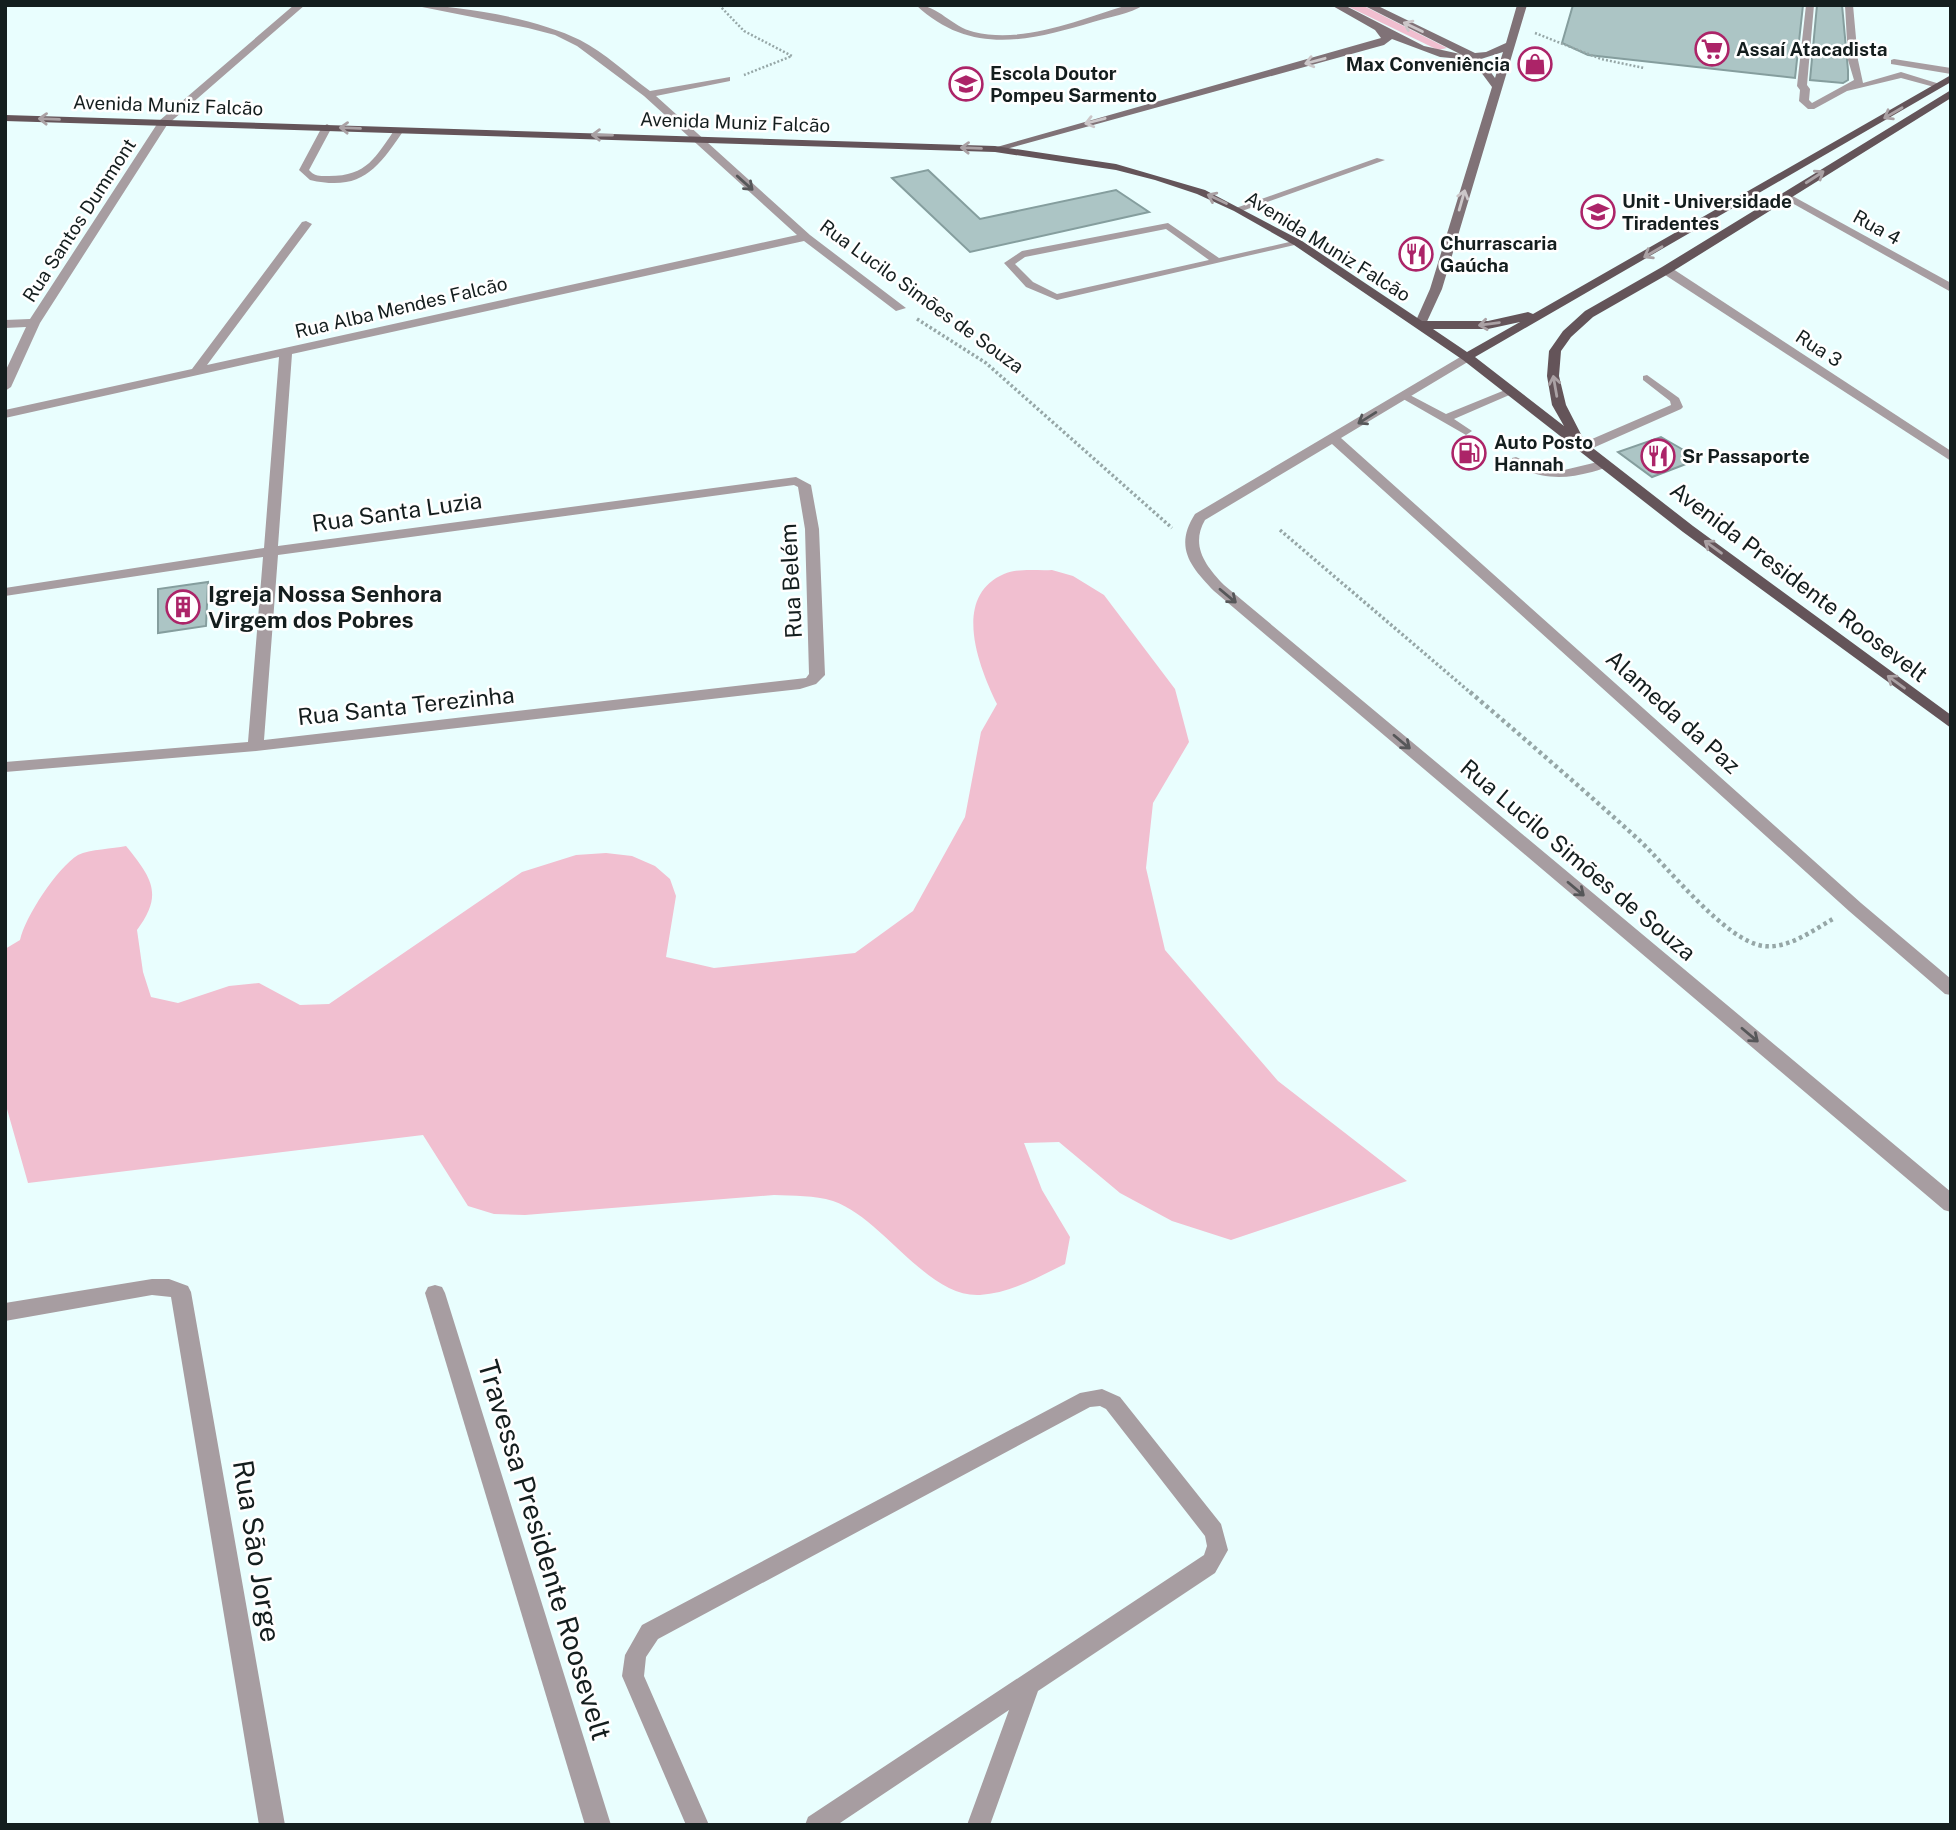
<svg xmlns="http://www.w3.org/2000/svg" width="1956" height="1830" viewBox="0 0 1956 1830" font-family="'Public Sans',sans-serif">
<rect width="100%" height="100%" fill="#e9fefe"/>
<!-- green -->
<g fill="#f1bfd0">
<path d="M1345 5H1362L1447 48 1438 50Z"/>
<path d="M1052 570 1073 576 1104 595 1175 689 1189 742 1153 803 1146 868 1165 950 1278 1081 1407 1181 1231 1240 1172 1221 1120 1193 1059 1142 1024 1143 1042 1190 1070 1237 1065 1264C1038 1277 1011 1293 980 1295 927 1298 883 1218 833 1201 814 1195 794 1196 774 1195L525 1215 494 1214 468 1206 423 1135 28 1183 5 1102V949L20 940C25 917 57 868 78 855 90 849 113 849 126 846 153 879 163 895 137 930L143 972 151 997 178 1003 229 986 259 983 300 1005 329 1004 522 872 576 855 606 853 632 856 655 866 670 879 676 896 666 957 714 968 855 953 913 911 965 817 981 732 997 704C979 667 951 597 1004 574 1017 568 1038 571 1052 570Z"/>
</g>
<!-- building -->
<g fill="#acc5c5" stroke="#859e9e" stroke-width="2">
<path d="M1573 5H1803L1795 78 1588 55 1562 43Z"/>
<path d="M1817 5H1842L1848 70V80L1843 83 1810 80Z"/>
<path d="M928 170 980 219 1116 190 1149 212 970 252 892 178Z"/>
<path d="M1661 437 1699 459 1652 477 1618 452Z"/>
<path d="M208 582 206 626 158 633V589Z"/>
</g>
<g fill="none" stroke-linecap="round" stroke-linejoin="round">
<!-- path-far2 -->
<g stroke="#96a7a7" stroke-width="2.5" stroke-dasharray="2 2" stroke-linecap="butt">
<path d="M719 5 744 31 792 56 744 75"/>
<path d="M1535 33 1601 59 1644 68"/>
</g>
<!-- path-far1 -->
<g stroke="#96a7a7" stroke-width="3.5" stroke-dasharray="2.5 2.5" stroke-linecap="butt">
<path d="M917 319 986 363 1172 528"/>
<path d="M1280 530 1472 694"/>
</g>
<!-- path -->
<path stroke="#96a7a7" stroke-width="4.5" stroke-dasharray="3.5 3.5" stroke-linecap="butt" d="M1470 692C1527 741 1584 790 1639 840 1668 867 1726 942 1764 946 1789 949 1813 930 1833 919"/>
<!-- lane -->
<g fill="#a79da1" fill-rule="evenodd">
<path d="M1806 5H1814L1807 85 1810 89 1809 100 1812 103 1854 80 1848 60 1845 5H1853L1858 60 1863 83 1901 72 1943 85 1938 88 1901 78 1847 91 1814 109H1808L1799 101 1800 90 1797 86Z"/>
<path d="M1894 59 1951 68V74L1891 64V60Z"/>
<path d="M327 124 332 127 309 170C315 177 320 176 329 176 368 176 375 157 396 128L404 130C378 168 362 192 310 180L299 170 322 127Z"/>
<path d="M1377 158 1385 160 1242 211 1233 209Z"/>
<path d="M1168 223 1219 258 1298 240 1303 243 1057 300 1026 287 1004 263 1022 251ZM1166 229 1209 260 1057 294 1033 282 1015 264 1025 257Z"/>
<path d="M1647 375 1679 398 1683 407 1681 409 1586 451H1578V445L1671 405 1670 401 1643 380V376Z"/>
<path d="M1510 388 1514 389V393L1454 419 1472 431 1466 435 1398 396 1404 393 1408 394 1446 414Z"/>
<path d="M1516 457 1543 469 1560 471 1606 460 1612 464C1606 468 1599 470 1592 472 1562 480 1539 479 1512 464V458Z"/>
<path d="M1102 1389 1120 1397 1221 1524 1228 1550 1215 1573 1038 1691 990 1825H967L1009 1710 837 1825H805L808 1817 1204 1555 1207 1546 1205 1536 1106 1409 1100 1406 1090 1407 658 1639 646 1657 644 1676 709 1825H686L622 1676 625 1655 642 1625 1080 1393Z"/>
</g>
<!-- street -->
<g fill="#a79da1" fill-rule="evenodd">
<path d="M294 5H305L167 125 40 323 11 387 5 391V372L26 327 5 328V320L30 319 159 121Z"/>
<path d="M412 5C459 5 539 19 580 40 605 53 627 74 650 91L730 77V81L656 96 810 235 906 308 896 311 804 241 292 354 278 546 796 477 811 485 819 529 825 675 816 684 800 689 256 751 5 772V762L248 742 263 557 5 596V588L264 548 279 357 5 418V410L192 369 302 222 306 221 312 224 207 365 797 235 644 96 577 46 555 35 528 28ZM794 485 798 487 805 529 809 674 806 678 264 740 278 555Z"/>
<path d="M916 5C938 5 952 27 974 32 1025 44 1080 19 1128 5H1144C1130 14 1109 17 1093 22 1029 41 970 56 916 5Z"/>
<path d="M1787 193 1951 283V292L1783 198 1781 196Z"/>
<path d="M1662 267H1670L1951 451V461L1662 273Z"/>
<path d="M1467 353 1473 357 1471 360 1341 438 1861 903 1951 979V995L1945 994 1849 911 1332 444 1205 520C1190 546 1206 566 1224 585L1951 1192V1212L1944 1210 1214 591C1190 566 1174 547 1195 514Z"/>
<path d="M152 1279H169L188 1286 191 1292 285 1825H259L171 1297 152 1295 5 1321V1303Z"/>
<path d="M435 1285 442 1287 445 1293 611 1825H585L425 1293 428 1287Z"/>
</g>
<!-- secondary -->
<path fill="#807277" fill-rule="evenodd" d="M1331 5H1344L1424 46 1460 54 1363 5H1376L1475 53 1486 52 1506 43 1517 5H1527L1442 289 1424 328 1414 325 1430 289 1492 87 1472 60 1440 57 1392 39 1384 45 999 151 990 149 1381 38 1375 30ZM1503 52 1495 78 1481 59Z"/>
<!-- primary -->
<path fill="#645459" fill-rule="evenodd" d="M1951 75V82L1475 357 1564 426 1552 405 1547 376 1549 351 1563 331 1585 311 1662 267 1951 90V98L1670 273 1593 317 1571 337 1561 351 1559 376 1566 405 1585 442 1693 526 1951 715V728L1683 532 1463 360 1294 245 1234 211 1197 194 1155 180 1116 170 995 152 5 121V115L995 146 1116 164 1205 190 1302 241 1422 321H1488L1528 312 1533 314ZM1520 322 1467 352 1433 329H1488Z"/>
</g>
<!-- one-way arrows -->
<defs><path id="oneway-shaft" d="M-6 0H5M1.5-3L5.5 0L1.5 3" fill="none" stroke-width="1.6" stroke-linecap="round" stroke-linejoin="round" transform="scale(1.75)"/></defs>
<g stroke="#ccc7c9">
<use href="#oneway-shaft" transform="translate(1413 27) rotate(-154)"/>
<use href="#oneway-shaft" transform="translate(1315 61) rotate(165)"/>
<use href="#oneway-shaft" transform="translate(1095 121) rotate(165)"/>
<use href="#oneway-shaft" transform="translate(1462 200) rotate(-74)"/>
</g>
<g stroke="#aaa1a4">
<use href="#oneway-shaft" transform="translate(1893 113) rotate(150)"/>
<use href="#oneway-shaft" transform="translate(49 119) rotate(-178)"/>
<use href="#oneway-shaft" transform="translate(350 128) rotate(-178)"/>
<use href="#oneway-shaft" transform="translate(602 135) rotate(-179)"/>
<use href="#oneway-shaft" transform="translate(971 148) rotate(-178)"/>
<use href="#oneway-shaft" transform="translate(1815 177) rotate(-33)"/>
<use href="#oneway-shaft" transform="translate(1217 199) rotate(-155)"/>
<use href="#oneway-shaft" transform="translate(1653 252) rotate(150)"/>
<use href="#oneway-shaft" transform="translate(1489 324) rotate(172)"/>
<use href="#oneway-shaft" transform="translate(1555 386) rotate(-100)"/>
<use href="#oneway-shaft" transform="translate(1713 547) rotate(-144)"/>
<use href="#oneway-shaft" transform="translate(1896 682) rotate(-144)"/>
</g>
<g stroke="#565759">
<use href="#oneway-shaft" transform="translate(745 183) rotate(42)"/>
<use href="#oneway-shaft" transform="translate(1367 418) rotate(148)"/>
<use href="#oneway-shaft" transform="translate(1228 596) rotate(40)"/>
<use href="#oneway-shaft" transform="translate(1402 742) rotate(40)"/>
<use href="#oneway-shaft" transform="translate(1576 889) rotate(40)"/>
<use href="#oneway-shaft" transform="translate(1750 1035) rotate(40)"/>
</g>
<!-- icons -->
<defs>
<symbol id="supermarket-ring" viewBox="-11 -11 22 22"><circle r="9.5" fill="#fff" stroke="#ac2468" stroke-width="1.5"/><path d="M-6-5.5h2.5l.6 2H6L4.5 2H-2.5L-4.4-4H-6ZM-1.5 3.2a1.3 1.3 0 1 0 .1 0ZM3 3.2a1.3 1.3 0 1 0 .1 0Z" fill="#ac2468"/></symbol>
<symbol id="shop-ring" viewBox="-11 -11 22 22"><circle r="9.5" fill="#fff" stroke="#ac2468" stroke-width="1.5"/><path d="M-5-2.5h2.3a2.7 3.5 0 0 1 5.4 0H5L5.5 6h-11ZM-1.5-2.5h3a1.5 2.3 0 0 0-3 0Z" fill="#ac2468"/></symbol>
<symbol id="school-ring" viewBox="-11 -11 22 22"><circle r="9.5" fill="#fff" stroke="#ac2468" stroke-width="1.5"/><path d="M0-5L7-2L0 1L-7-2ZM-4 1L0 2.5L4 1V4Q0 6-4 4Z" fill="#ac2468"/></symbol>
<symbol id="university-ring" viewBox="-11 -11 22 22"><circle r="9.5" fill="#fff" stroke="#ac2468" stroke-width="1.5"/><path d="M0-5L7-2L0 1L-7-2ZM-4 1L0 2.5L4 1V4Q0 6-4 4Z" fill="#ac2468"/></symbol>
<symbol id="restaurant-ring" viewBox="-11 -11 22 22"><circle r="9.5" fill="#fff" stroke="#ac2468" stroke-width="1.5"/><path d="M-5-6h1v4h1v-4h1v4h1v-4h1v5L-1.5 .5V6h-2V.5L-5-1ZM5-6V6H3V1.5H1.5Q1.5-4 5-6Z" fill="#ac2468"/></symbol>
<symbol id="fuel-ring" viewBox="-11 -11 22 22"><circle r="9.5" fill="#fff" stroke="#ac2468" stroke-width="1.5"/><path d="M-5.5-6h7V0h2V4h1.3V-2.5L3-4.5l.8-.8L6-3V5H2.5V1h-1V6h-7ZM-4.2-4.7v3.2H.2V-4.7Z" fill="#ac2468"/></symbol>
<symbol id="building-ring" viewBox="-11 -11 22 22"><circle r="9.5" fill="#fff" stroke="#ac2468" stroke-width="1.5"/><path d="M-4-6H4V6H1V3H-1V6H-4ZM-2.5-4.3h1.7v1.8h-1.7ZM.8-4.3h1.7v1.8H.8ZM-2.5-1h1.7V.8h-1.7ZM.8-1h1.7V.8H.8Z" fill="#ac2468"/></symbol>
</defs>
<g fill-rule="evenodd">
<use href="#supermarket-ring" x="1693" y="30" width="38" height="38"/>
<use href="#shop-ring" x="1516" y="45" width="38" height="38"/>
<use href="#school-ring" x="947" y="65" width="38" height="38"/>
<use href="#university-ring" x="1579" y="193" width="38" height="38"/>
<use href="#restaurant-ring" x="1397" y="235" width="38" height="38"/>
<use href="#fuel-ring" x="1450" y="434" width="38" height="38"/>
<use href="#restaurant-ring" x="1639" y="437" width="38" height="38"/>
<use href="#building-ring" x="164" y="588" width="38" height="38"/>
</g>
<g text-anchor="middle" stroke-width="5" stroke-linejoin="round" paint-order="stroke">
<!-- far-poi labels -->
<g font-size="19" font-weight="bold" fill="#141e1e" stroke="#fff" text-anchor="start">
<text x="1736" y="56">Assaí Atacadista</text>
<text x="1510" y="71" text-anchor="end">Max Conveniência</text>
<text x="990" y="80">Escola Doutor<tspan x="990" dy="22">Pompeu Sarmento</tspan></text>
<text x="1622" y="208">Unit - Universidade<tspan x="1622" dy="22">Tiradentes</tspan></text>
<text x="1440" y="250">Churrascaria<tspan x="1440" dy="22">Gaúcha</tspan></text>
<text x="1494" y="449">Auto Posto<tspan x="1494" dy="22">Hannah</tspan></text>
<text x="1682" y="463">Sr Passaporte</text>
</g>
<!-- far-street labels -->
<g font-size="19" fill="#141e1e" stroke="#fff">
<text transform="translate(168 105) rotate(2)" y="7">Avenida Muniz Falcão</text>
<text transform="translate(735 122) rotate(2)" y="7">Avenida Muniz Falcão</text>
<text transform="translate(79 220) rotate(-57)" y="7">Rua Santos Dummont</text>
<text transform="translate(1877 227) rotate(29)" y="7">Rua 4</text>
<text transform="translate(1328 246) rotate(32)" y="7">Avenida Muniz Falcão</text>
<text transform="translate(922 296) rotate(36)" y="7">Rua Lucilo Simões de Souza</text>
<text transform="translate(401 307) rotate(-13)" y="7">Rua Alba Mendes Falcão</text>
<text transform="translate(1819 348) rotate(33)" y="7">Rua 3</text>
</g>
<!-- street labels -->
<g font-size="23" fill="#141e1e" stroke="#fff">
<text transform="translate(397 512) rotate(-8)" y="8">Rua Santa Luzia</text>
<text transform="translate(791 581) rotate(-93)" y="8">Rua Belém</text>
<text transform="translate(1799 582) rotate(37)" y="8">Avenida Presidente Roosevelt</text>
<text transform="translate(406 706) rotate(-6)" y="8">Rua Santa Terezinha</text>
<text transform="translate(1673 712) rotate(42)" y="8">Alameda da Paz</text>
<text transform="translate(1578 860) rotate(40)" y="8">Rua Lucilo Simões de Souza</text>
</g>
<!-- poi labels -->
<g font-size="23" font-weight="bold" fill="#141e1e" stroke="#fff" text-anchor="start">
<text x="208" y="602">Igreja Nossa Senhora<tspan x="208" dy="26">Virgem dos Pobres</tspan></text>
</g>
<!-- near-street labels -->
<g font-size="28" fill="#141e1e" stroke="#fff">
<text transform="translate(545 1550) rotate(73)" y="10">Travessa Presidente Roosevelt</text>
<text transform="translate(257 1551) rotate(81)" y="10">Rua São Jorge</text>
</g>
</g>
<!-- border -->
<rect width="1956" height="1830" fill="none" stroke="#141e1e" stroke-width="14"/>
</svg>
